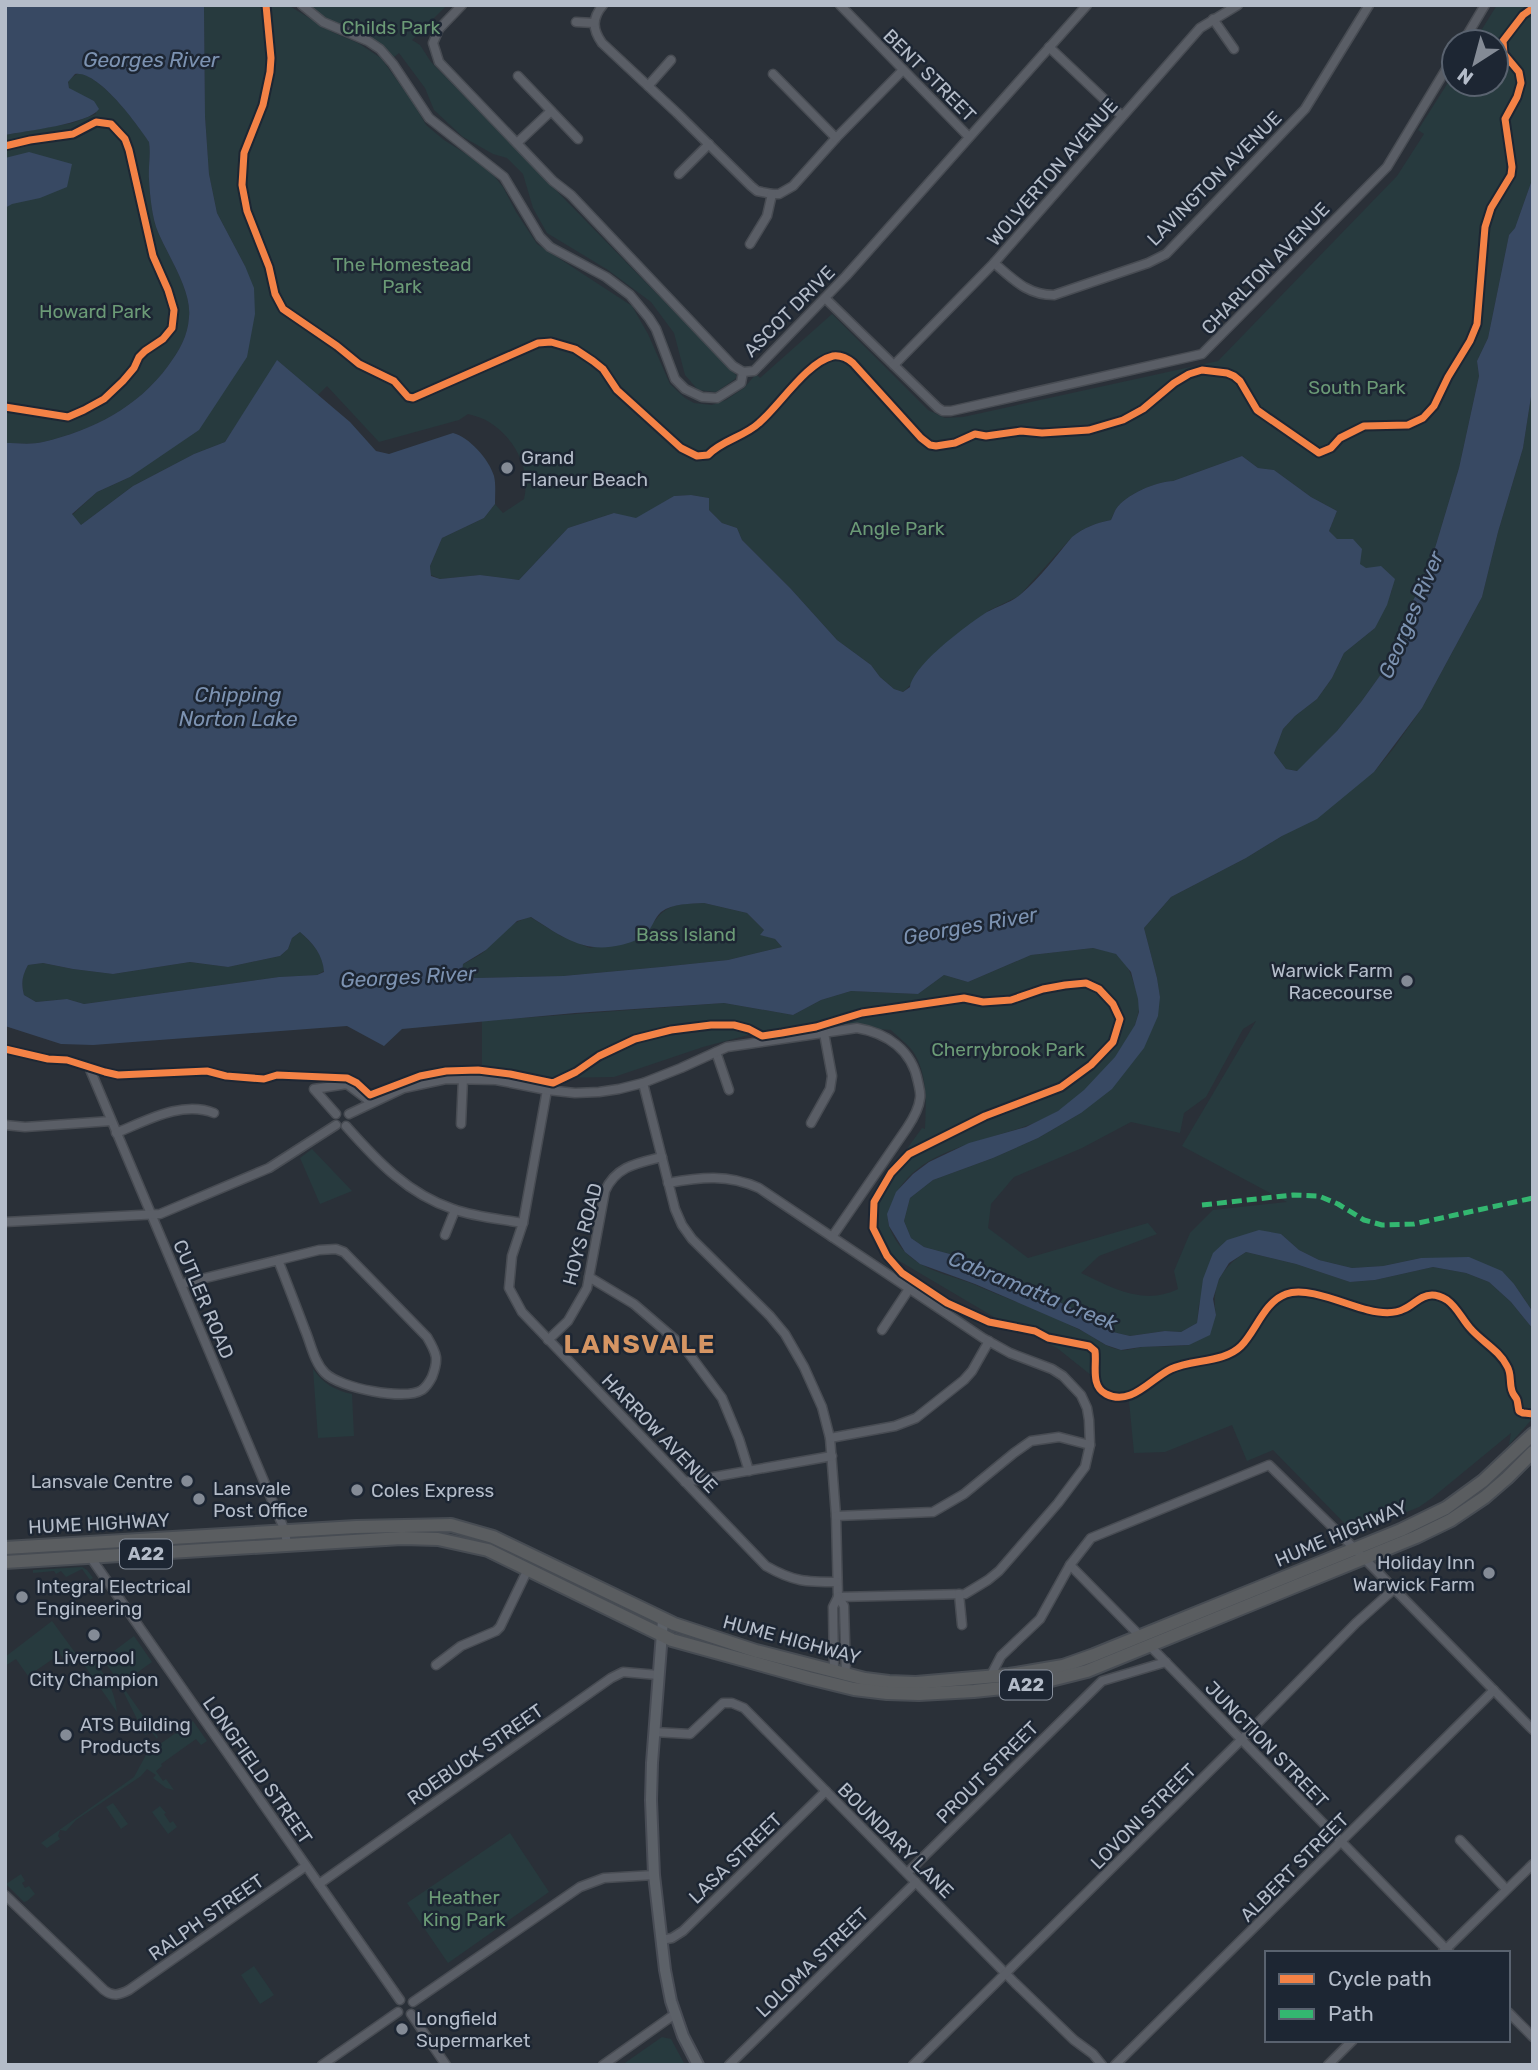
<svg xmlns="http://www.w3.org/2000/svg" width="1538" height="2070" viewBox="0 0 1538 2070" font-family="Rubik,sans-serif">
<rect width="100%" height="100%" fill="#2a3038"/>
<!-- green -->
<g fill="#273a3e" fill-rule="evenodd">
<path d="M204 5H288L332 32 358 43 381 58 412 101 426 125 444 140 487 167 503 187 516 212 537 244 632 306 648 334 670 384 685 398 694 403 712 405 726 400 744 388 756 374 760 378 832 314 928 410 945 418 963 417 1218 361 1397 176 1424 134 1418 130 1454 73V84H1496V42H1474L1497 5H1533V177L1515 228 1509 235 1488 338 1477 361 1479 376 1459 468 1432 558 1417 593 1408 610 1404 628 1389 653 1384 670 1361 702 1337 731 1298 771 1286 769 1274 753 1283 729 1295 716 1317 699 1332 678 1344 653 1375 628 1392 590 1359 564 1329 531 1337 511 1311 497 1274 470 1258 468 1242 456 1173 481C1157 481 1125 495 1116 509 1114 512 1113 516 1111 520 1096 523 1085 527 1072 537L1019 596 988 611 903 692 894 689 880 677 871 665 837 640 791 589 742 540 737 528 722 523 709 510V498L691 495 674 496 636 519 614 513 568 528 519 580 480 575 440 579 431 575 430 566 442 538 484 518 495 504 503 513 524 499C531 469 515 438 489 422 483 418 475 416 468 414L459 420 379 442 327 386 318 395 278 361 225 442 194 454 133 486 81 525 72 515 97 492 130 477 245 266 217 213 209 174 205 116Z"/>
<path d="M309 5H447L412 40 420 45 431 62 737 376 735 379 716 392 698 390 685 375 674 333 651 302 608 270 547 233 533 208 523 174 507 158 493 154 463 137 434 110 425 88 399 53 393 58 373 40 328 21Z"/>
<path d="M79 73C103 78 136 122 149 142 151 155 148 167 149 180 150 196 152 218 158 232 168 256 192 291 189 317 188 336 179 351 168 366 137 408 93 430 43 442 31 445 17 443 5 443V135L72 123 96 114 94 101 71 91 68 85 69 79Z"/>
<path d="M1533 384V1312L1514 1284 1421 1258 1383 1266 1352 1268 1319 1260 1299 1250 1281 1234 1228 1240 1199 1304 1197 1323 1181 1332 1165 1331 1130 1336 1113 1332 1070 1307 961 1257 924 1247 911 1238 904 1221 910 1198 933 1180 993 1158 1038 1138 1081 1113 1160 997 1157 978 1144 928 1171 897 1246 858 1282 836 1374 772 1393 749 1422 708 1482 597 1498 532 1523 448ZM1256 1021 1182 1146 1287 1202 1213 1210 1190 1233 1174 1271 1178 1289C1143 1306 1113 1288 1081 1273L1099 1256 1157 1234 1148 1223 1028 1258 988 1228 991 1204 1014 1177 1082 1148 1131 1122 1180 1133 1184 1113 1206 1097 1243 1029Z"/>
<path d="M704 903 747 913 764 930 761 934 775 939 782 947 728 960 661 967 563 976 475 978 462 973 463 964C471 960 479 956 486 950 502 935 508 923 530 917L561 936 590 948 646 933C665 905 670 904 704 903Z"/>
<path d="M300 932C313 944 323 954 324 971L317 975 279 977 84 1004 67 999 36 1002 24 995C21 983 22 975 28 965L43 963 73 969 113 974 190 962 228 967 280 956 288 949 292 938Z"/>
<path d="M1093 948C1100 950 1108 951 1114 953 1128 960 1133 980 1137 993 1139 1000 1140 1008 1138 1014 1132 1048 1086 1093 1058 1111 1008 1143 917 1139 892 1203 888 1212 886 1219 890 1229 896 1243 907 1257 921 1264 939 1275 961 1278 980 1287 1013 1301 1046 1313 1078 1329 1092 1335 1105 1348 1121 1350 1127 1351 1135 1348 1142 1347 1157 1346 1173 1347 1189 1345L1216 1315C1211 1285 1221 1268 1246 1252L1296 1264 1350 1282 1375 1280 1433 1267 1466 1273 1489 1282 1511 1302 1533 1329V1418L1509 1445 1511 1433 1432 1498 1419 1507 1358 1532 1351 1530 1273 1450 1247 1461 1232 1425 1165 1452 1134 1453 1129 1401 1116 1395 1057 1348 994 1317 879 1249 870 1200 922 1128 925 1129C926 1104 928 1076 914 1053 909 1045 898 1037 891 1030L837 1026 767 1030 703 1047 614 1077 556 1078 482 1067V1021L724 1003 793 1015 821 1000 851 991 918 994 944 975 968 982 1031 955Z"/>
<path d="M312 1149 352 1191 320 1204 300 1158Z"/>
<path d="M313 1369C324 1384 334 1390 352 1394L354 1436 318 1438Z"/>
<path d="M82 1567 87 1570 93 1578 90 1580 82 1569 66 1577 61 1571 56 1574 54 1571 33 1573V1570Z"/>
<path d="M52 1621 79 1658 88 1651C102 1671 115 1688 117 1712L80 1659 69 1666 60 1654 28 1676 16 1659 5 1666V1657Z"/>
<path d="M134 1636 152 1662 121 1684 158 1737 157 1739 151 1731 145 1735 117 1679 104 1661 115 1653 114 1651Z"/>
<path d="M193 1721 207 1741 201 1745 196 1739 161 1764 162 1766 156 1771 163 1781 166 1779 174 1790 166 1788 153 1778 156 1775 147 1769 141 1776 76 1820 66 1831 60 1830 58 1836 60 1839 47 1848 41 1843 134 1777 147 1753Z"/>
<path d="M113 1803 128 1824 121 1829 106 1807Z"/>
<path d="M160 1806 166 1813 164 1814 170 1823 173 1821 177 1827 168 1834 152 1812Z"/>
<path d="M510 1833 549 1892 448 1963 407 1903Z"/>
<path d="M21 1874 25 1881 22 1883 25 1888 29 1886 35 1894 27 1901 24 1902 6 1884Z"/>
<path d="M254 1966 274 1995 260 2004 241 1975Z"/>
<path d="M662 2037 671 2039 685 2065H622Z"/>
</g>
<!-- water -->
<g fill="#384963" fill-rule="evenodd">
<path d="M5 5H204L205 116 209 174 217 213 245 266 254 288 255 314 247 357 199 430 130 477 97 492 72 514 81 525 133 486 194 454 225 442 277 360 350 422 376 451 389 454 453 433C469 437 489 459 494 476 496 484 495 495 495 504L484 518 442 538 430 566 431 576 440 579 480 575 519 580 568 528 614 513 636 518 674 496 691 495 709 498V510L722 523 737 528 742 540 791 589 837 640 871 665 880 677 894 689 903 692 910 687C914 664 967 625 987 612 998 606 1012 602 1021 594 1040 578 1056 556 1072 537 1085 527 1096 523 1111 520 1113 516 1114 512 1116 509 1125 495 1157 481 1173 481L1242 456 1258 468 1274 470 1311 497 1337 511 1329 531 1337 539H1353L1362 549 1360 564 1366 568 1381 566 1395 579 1387 605 1375 628 1344 653 1332 678 1317 699 1295 716 1283 729 1274 753 1286 769 1297 771 1337 731 1361 702 1384 670 1389 653 1404 628 1408 610 1417 593 1432 558 1459 468 1479 376 1477 361 1488 338 1509 235 1515 228 1533 177V384L1523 448 1498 532 1482 597 1422 708 1374 772 1317 819 1282 836 1246 858 1171 897 1144 928 1157 978 1160 997 1158 1016 1144 1048 1112 1089 1081 1113 1038 1138 993 1158 933 1180 910 1198 904 1221 911 1238 924 1247 961 1257 1070 1307 1113 1332 1130 1336 1165 1331 1181 1332 1197 1323 1203 1279 1213 1253 1227 1240 1259 1230 1281 1234 1299 1250 1319 1260 1352 1268 1383 1266 1421 1258 1469 1257 1502 1271 1514 1284 1533 1312V1329L1511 1302 1489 1282 1466 1273 1433 1267 1375 1280 1350 1282 1296 1264 1246 1252 1229 1263 1219 1279 1213 1299 1216 1315 1210 1335 1189 1345 1141 1347 1121 1350 1106 1345 1079 1329 975 1284 920 1264 905 1252 889 1226 887 1214 896 1192 913 1174 929 1162 969 1143 1026 1127 1058 1111 1084 1090 1115 1057 1135 1025 1139 1012 1138 999 1131 972 1116 954 1093 948 1031 955 968 982 944 975 918 994 851 991 821 1000 793 1015 724 1003 575 1013 402 1029 384 1046 347 1026 93 1045 61 1044 5 1026V443C17 443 31 445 43 442 93 430 137 408 168 366 179 351 188 336 189 317 192 291 168 256 158 232 152 218 150 196 149 180 148 167 151 155 149 142 137 124 98 70 75 74L68 82 69 88 94 101 99 109C89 124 25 131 5 135ZM704 903 747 913 764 930 760 935 775 939 782 947 728 960 661 967 563 976 475 978 462 973 463 964 486 950 517 921 531 917C561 936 583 954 621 945 629 943 639 940 646 934 652 928 655 917 661 912 673 903 690 904 704 903ZM300 932C313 943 323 955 324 972L317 975 279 977 84 1004 67 999 36 1002 24 995C21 983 22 976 28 965L43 963 73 969 113 974 190 962 228 967 280 956 288 949 292 938Z"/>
<path d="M29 152 72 164 67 187 40 198 12 204 5 208V158Z"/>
</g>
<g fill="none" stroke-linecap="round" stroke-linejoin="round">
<defs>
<g id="minor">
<path d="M302 5 323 22 368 41 380 49 393 64 429 118 504 177 540 237 550 247 606 277 630 295 649 318 656 329 675 379 685 389 702 397 717 398 741 383 743 372"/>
<path d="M462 5 439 29 433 43 439 62 553 181 571 195 733 366 743 372 754 371 846 276 1087 5"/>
<path d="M603 5C592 18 592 29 602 43L677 113 751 186 757 191 772 194H779L793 186 836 138 903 70"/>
<path d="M840 5 969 137"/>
<path d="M1213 19 1234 49"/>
<path d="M576 22 594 23"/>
<path d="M1463 42 1485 5"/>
<path d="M1049 47 1122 116"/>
<path d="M773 74 836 138"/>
<path d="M518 76 578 139"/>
<path d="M648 86 671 60"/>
<path d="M517 143 551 111"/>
<path d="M679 174 709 144"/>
<path d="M750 244 767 216 772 194"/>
<path d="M994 263C1013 279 1027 295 1054 295L1148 263 1166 254 1305 109 1369 5"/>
<path d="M825 298 938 408 943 411H951L1202 354 1387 167 1454 56"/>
<path d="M894 365 994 263 1200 28 1238 5"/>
<path d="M716 1052 729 1090"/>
<path d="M89 1067 285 1531 287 1545"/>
<path d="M643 1083 675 1209 682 1225 692 1239 770 1316 785 1334 804 1367 822 1407 830 1438 836 1516 838 1597 844 1606 846 1675"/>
<path d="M547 1090 523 1223 512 1256 509 1288 522 1312 766 1566C794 1582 806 1582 837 1582"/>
<path d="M336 1114 314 1089 347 1084 367 1099 370 1103"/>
<path d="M349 1114 404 1088 446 1079 496 1080 547 1090 575 1093 599 1092 619 1089 643 1083 681 1068 727 1047 857 1028C887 1033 912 1050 918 1082 919 1087 921 1093 920 1098 919 1109 913 1119 907 1128L832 1237"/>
<path d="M811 1123 830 1089 832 1076 824 1033"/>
<path d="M461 1124 463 1078"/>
<path d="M5 1125 25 1127 111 1121"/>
<path d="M346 1126C377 1161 408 1194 453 1209 475 1217 500 1219 523 1223"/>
<path d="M116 1133C146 1121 182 1100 214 1113"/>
<path d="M668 1183C701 1177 728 1174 759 1188L983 1338 1010 1353 1052 1369 1063 1376 1081 1395 1087 1408 1089 1420 1090 1445 1085 1467 1058 1503 999 1571 988 1580 965 1594 838 1597"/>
<path d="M5 1222 160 1214 269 1168 336 1125"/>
<path d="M445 1235 455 1210"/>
<path d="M589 1277 634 1304 684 1347 722 1398 739 1439 749 1471"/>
<path d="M181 1284 319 1250 336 1249 344 1252 427 1337C437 1354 439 1359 432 1377 430 1381 426 1387 422 1390 405 1401 340 1388 325 1373 314 1362 311 1344 305 1330 296 1306 287 1283 278 1260"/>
<path d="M882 1330 909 1289"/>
<path d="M548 1340 568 1321 587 1288 605 1191C616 1166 638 1163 662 1157"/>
<path d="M830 1438 895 1426 916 1418 964 1380 972 1371 989 1341"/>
<path d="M685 1482 832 1456"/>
<path d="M836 1516 933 1512 964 1494 1014 1453 1031 1441 1059 1437 1090 1445"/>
<path d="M91 1558 400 2000"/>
<path d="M1070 1565 1140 1636"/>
<path d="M959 1594 962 1625"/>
<path d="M1150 1646 1450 1953"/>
<path d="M436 1665 461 1646 496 1631 500 1627 528 1569"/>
<path d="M834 1672 833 1607 838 1597"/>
<path d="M990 1677 1001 1656 1040 1619 1070 1565 1091 1538 1269 1465 1354 1548 1533 1730"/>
<path d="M654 1732 690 1734 723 1703H732L744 1708 1015 1983 1074 2040 1093 2054 1102 2065"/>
<path d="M1460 1840 1506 1889"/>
<path d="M907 1873 1102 1681 1166 1662"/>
<path d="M319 1884 611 1678 623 1672 658 1675"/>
<path d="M5 1895 104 1990C113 1997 119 1995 129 1990L306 1866"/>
<path d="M661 1940 672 1938 683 1931 826 1791"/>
<path d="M1442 1953 1533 1864"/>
<path d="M413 2002 580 1887 604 1878 654 1875"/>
<path d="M1508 2012 1533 2037"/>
<path d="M411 2014 446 2065"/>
<path d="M322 2065 398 2012"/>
<path d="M603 2065 675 2014"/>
<path d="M729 2065 916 1882"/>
<path d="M913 2065 1241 1740 1356 1623 1394 1589"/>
<path d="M1115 2065 1494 1690"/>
<path d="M1328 2065 1353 2040"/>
</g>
<path id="major" d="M663 1620 652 1763 651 1800 654 1875 665 1970 671 2001 683 2036 698 2065"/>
<g id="highway">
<path d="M5 1548 356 1527 451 1525 493 1537 674 1624 756 1651 865 1679 889 1682 916 1683 1009 1675 1063 1666 1094 1655 1401 1530 1446 1508 1483 1481 1533 1434"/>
<path d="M5 1562 402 1538 438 1539 488 1550 672 1640 809 1678 854 1689 887 1693 919 1694 974 1691 1031 1685 1087 1671 1416 1537 1451 1520 1485 1497 1507 1478 1533 1452"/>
</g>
</defs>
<!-- minor casing -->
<use href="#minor" stroke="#484c53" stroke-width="11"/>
<!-- major casing -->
<use href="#major" stroke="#484c55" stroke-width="14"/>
<!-- highway casing -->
<use href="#highway" stroke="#474c53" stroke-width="16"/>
<!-- minor -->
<use href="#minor" stroke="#5a5e66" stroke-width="8"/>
<!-- major -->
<use href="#major" stroke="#5c6168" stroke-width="10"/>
<!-- highway -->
<use href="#highway" stroke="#5a5d60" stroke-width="12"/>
<!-- quiet -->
<path stroke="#33b770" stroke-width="5" stroke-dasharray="10 5" stroke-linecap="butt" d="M1202 1205 1293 1195 1319 1196 1338 1204 1364 1220 1382 1225 1414 1224 1533 1198"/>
<defs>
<g id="cycleway">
<path d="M266 5 271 58 270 72 263 105 244 153 242 185 247 211 269 267 275 294 283 309 337 346 359 364 394 381 408 397 413 398 538 343 551 342 575 349 593 361 603 369 617 390 681 448 697 456 708 455C722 440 744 437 759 423 779 406 807 362 833 356 841 355 847 358 853 363L921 438 930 445 936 446 955 443 975 434 986 436 1021 431 1042 433 1089 430 1123 420 1143 409 1174 383 1189 374 1202 370 1227 373 1234 376 1240 381 1257 410 1319 453 1331 448 1340 438 1364 426 1408 425 1423 418 1434 406 1448 377 1470 341 1477 324 1485 227 1491 208 1511 175 1512 167 1505 119 1517 97 1521 83 1519 72 1504 54 1503 41 1523 15 1533 8"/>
<path d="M5 146 30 140 73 134 96 122 111 124 125 139 129 150 153 256 168 290 174 310 172 328 163 339 145 351 139 357 134 368 123 381 104 399 84 410 68 417 5 407"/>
<path d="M5 1049 48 1059 67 1060 105 1072 118 1075 207 1071 226 1076 264 1079 277 1075 347 1078 357 1083 370 1095 420 1076 446 1071 478 1070 510 1074 553 1083 576 1072 599 1056 635 1039 671 1030 711 1025H734L749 1029 762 1036 782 1033 816 1027 862 1013 964 998 983 1002 1011 1000 1043 989 1065 985 1086 983 1099 989 1113 1004 1120 1019 1113 1042 1091 1065 1061 1087 985 1116 909 1154 891 1173 874 1202 873 1228 887 1256 902 1273 947 1303 989 1322 1035 1331 1048 1338 1089 1346 1095 1351C1097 1365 1090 1386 1106 1394 1131 1407 1150 1379 1171 1369 1192 1359 1224 1363 1241 1346 1256 1331 1264 1302 1286 1294 1308 1286 1346 1305 1368 1310 1380 1313 1393 1315 1404 1309 1414 1305 1420 1295 1432 1295 1437 1295 1442 1297 1447 1300 1457 1307 1462 1319 1470 1328 1482 1342 1499 1350 1507 1366 1512 1374 1509 1382 1512 1391 1513 1395 1516 1397 1517 1400 1518 1404 1518 1407 1519 1411L1523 1413 1533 1414"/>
</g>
</defs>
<!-- cycleway casing -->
<use href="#cycleway" stroke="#1d2633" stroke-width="11"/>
<!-- cycleway -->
<use href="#cycleway" stroke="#f48246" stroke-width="7"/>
</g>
<!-- markers -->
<g fill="#848b96" stroke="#1d2633" stroke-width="2.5">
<circle cx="507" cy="468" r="7"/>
<circle cx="1407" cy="981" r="7"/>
<circle cx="187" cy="1481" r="7"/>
<circle cx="357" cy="1490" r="7"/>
<circle cx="199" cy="1499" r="7"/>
<circle cx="1489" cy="1573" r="7"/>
<circle cx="22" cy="1597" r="7"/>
<circle cx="94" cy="1635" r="7"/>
<circle cx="66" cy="1735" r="7"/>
<circle cx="402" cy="2029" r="7"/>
</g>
<g text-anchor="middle" stroke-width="5" stroke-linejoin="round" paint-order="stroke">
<!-- shield labels -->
<g fill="#1d2633" stroke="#878f9c" stroke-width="2">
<rect x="120" y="1539.5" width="52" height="29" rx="5"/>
<rect x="1000" y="1670.5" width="52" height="29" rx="5"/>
</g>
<g font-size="18" font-weight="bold" fill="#b4bcc9">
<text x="146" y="1560">A22</text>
<text x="1026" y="1691">A22</text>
</g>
<!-- park labels -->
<g font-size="19" fill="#6b9a76" stroke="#1d2633">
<text x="391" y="34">Childs Park</text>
<text x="402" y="271">The Homestead<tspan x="402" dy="22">Park</tspan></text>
<text x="95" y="318">Howard Park</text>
<text x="1357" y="394">South Park</text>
<text x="897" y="535">Angle Park</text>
<text x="686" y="941">Bass Island</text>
<text x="1008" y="1056">Cherrybrook Park</text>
<text x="464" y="1904">Heather<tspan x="464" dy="22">King Park</tspan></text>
</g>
<!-- street labels -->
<g font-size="19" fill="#b4bcc9" stroke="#1d2633">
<text transform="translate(930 75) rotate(45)" y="7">BENT STREET</text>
<text transform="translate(1052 172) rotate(-49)" y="7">WOLVERTON AVENUE</text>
<text transform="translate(1214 178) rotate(-45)" y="7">LAVINGTON AVENUE</text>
<text transform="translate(1265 268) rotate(-46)" y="7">CHARLTON AVENUE</text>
<text transform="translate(789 311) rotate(-45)" y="7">ASCOT DRIVE</text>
<text transform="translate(582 1234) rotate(-75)" y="7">HOYS ROAD</text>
<text transform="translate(204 1299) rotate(67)" y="7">CUTLER ROAD</text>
<text transform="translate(660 1433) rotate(46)" y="7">HARROW AVENUE</text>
<text transform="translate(99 1523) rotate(-3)" y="7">HUME HIGHWAY</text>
<text transform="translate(1341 1533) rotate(-23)" y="7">HUME HIGHWAY</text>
<text transform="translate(792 1639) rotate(15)" y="7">HUME HIGHWAY</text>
<text transform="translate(1267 1744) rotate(46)" y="7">JUNCTION STREET</text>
<text transform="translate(475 1754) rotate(-35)" y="7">ROEBUCK STREET</text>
<text transform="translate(258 1770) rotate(55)" y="7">LONGFIELD STREET</text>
<text transform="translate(987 1772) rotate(-45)" y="7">PROUT STREET</text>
<text transform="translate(1143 1816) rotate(-45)" y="7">LOVONI STREET</text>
<text transform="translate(896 1840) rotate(45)" y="7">BOUNDARY LANE</text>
<text transform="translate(735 1858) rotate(-44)" y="7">LASA STREET</text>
<text transform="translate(1294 1867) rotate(-45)" y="7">ALBERT STREET</text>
<text transform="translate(206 1917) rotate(-35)" y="7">RALPH STREET</text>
<text transform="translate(812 1962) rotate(-44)" y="7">LOLOMA STREET</text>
</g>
<!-- poi labels -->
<g font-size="19" fill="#b4bcc9" stroke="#1d2633" text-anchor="start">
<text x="521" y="464">Grand<tspan x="521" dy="22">Flaneur Beach</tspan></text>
<text x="1393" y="977" text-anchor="end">Warwick Farm<tspan x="1393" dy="22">Racecourse</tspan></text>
<text x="173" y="1488" text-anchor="end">Lansvale Centre</text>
<text x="213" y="1495">Lansvale<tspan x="213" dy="22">Post Office</tspan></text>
<text x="371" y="1497">Coles Express</text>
<text x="1475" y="1569" text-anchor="end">Holiday Inn<tspan x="1475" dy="22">Warwick Farm</tspan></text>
<text x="36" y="1593">Integral Electrical<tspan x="36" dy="22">Engineering</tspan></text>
<text x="94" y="1664" text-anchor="middle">Liverpool<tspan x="94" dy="22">City Champion</tspan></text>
<text x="80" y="1731">ATS Building<tspan x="80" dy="22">Products</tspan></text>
<text x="416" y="2025">Longfield<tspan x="416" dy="22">Supermarket</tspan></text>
</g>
<!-- water labels -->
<g font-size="21" font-style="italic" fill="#7c92b1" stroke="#1d2633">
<text x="151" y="67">Georges River</text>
<text transform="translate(1411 615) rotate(-67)" y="7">Georges River</text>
<text x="238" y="702">Chipping<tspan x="238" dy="24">Norton Lake</tspan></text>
<text transform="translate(970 926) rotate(-10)" y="7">Georges River</text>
<text transform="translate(408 977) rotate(-3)" y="7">Georges River</text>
<text transform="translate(1033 1291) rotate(22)" y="7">Cabramatta Creek</text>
</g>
<!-- district labels -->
<g font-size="26" font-weight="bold" letter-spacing="2" fill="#d59563" stroke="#1d2633">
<text x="640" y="1353">LANSVALE</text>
</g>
</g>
<!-- border -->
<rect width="1538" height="2070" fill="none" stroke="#b4bcc9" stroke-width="14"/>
<!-- legend -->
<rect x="1265" y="1951" width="245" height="91" fill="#1d2633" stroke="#59626f" stroke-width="2"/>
<rect x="1279" y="1974" width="35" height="10" fill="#f48246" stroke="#59626f" stroke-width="2"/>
<text x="1328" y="1986" font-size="21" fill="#b4bcc9">Cycle path</text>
<rect x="1279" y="2009" width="35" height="10" fill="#33b770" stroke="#59626f" stroke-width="2"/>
<text x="1328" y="2021" font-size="21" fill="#b4bcc9">Path</text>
<!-- north arrow -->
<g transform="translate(1475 63) rotate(216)"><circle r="33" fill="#1d2633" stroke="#59626f" stroke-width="2"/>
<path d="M0-5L12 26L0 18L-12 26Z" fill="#848b96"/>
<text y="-10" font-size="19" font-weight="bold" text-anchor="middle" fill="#b4bcc9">N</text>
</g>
</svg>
